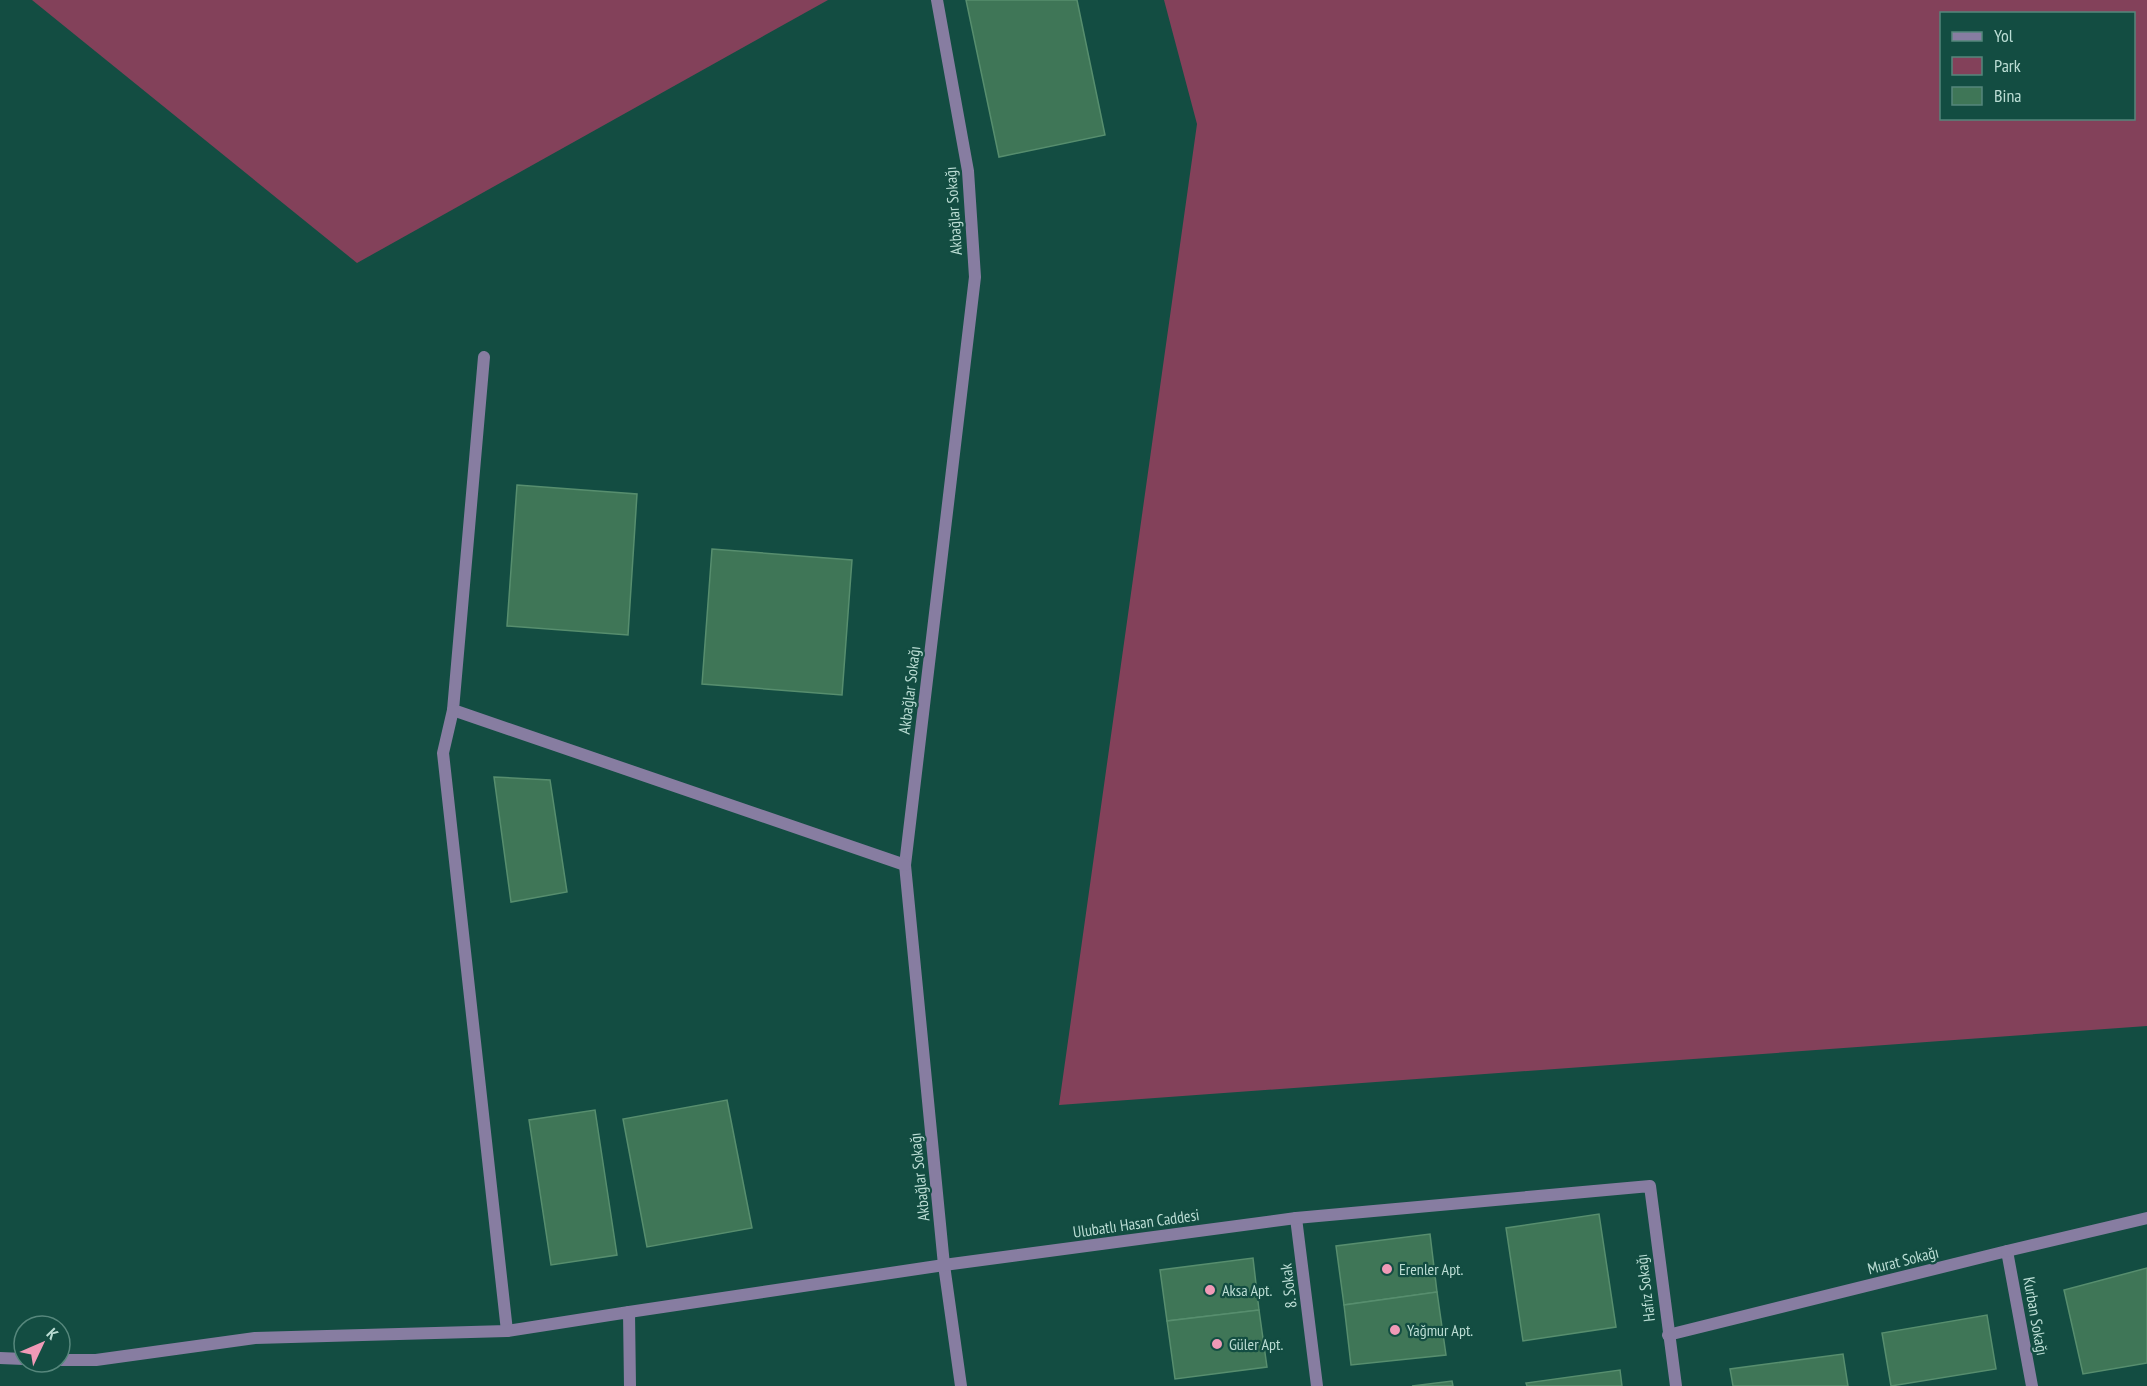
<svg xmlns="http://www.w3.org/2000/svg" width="2147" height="1386" viewBox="0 0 2147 1386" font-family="'PT Sans Narrow',sans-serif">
<rect width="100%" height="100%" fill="#134d42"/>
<!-- green -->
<g fill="#83415a" fill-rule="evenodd">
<path d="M32 0H828L357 263Z"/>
<path d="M1164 0H2147V1026L1059 1105 1197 124ZM1942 14H2134V118H1942Z"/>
</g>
<!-- building -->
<g fill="#3f7657" stroke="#578e6e" stroke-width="1.5">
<path d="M966 0H1077L1105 135 999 157Z"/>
<path d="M517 485 637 494 628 635 507 626Z"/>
<path d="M712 549 852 560 842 695 702 684Z"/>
<path d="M494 777 550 780 567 892 511 902Z"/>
<path d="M727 1100 752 1228 647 1247 623 1119Z"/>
<path d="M595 1110 617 1255 551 1265 529 1120Z"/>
<path d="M1599 1214 1616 1327 1523 1341 1506 1228Z"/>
<path d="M1430 1234 1437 1292 1344 1305 1336 1246Z"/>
<path d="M1253 1258 1259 1310 1167 1321 1160 1270Z"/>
<path d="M2147 1268V1363L2083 1374 2064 1290Z"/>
<path d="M1437 1292 1446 1355 1351 1365 1344 1305Z"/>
<path d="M1259 1310 1267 1367 1175 1379 1167 1321Z"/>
<path d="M1987 1315 1996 1369 1891 1386 1882 1333Z"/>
<path d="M1843 1354 1848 1386H1733L1730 1369Z"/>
<path d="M1620 1370 1622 1386H1527L1526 1383Z"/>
<path d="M1452 1381 1453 1386H1412Z"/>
</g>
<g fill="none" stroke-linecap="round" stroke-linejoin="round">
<!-- minor -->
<g stroke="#877da1" stroke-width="12">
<path d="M937 0 968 171 975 277 905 865 944 1265 961 1386"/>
<path d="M484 357 453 710 905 865"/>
<path d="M453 710 443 753 507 1331"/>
<path d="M1296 1218 1317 1386"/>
<path d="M629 1312 944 1265 1296 1218 1650 1186 1676 1386"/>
<path d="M1668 1335 2007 1251 2032 1386"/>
<path d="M0 1358 24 1359"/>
<path d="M60 1360H96L255 1338 507 1331 629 1312 630 1386"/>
</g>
<!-- tertiary -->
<path stroke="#877da1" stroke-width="12" d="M2007 1251 2147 1218"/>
</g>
<!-- markers -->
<g fill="#f09ab7" stroke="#134d42" stroke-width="2">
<circle cx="1387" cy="1269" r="6"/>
<circle cx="1210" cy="1290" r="6"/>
<circle cx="1395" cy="1330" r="6"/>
<circle cx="1217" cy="1344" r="6"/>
</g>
<g text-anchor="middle" stroke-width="4.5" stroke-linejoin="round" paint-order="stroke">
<!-- street labels -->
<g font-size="16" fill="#bbddd4" stroke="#134d42">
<text transform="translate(953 211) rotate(-94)" y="6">Akbağlar Sokağı</text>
<text transform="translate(909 690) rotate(-83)" y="6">Akbağlar Sokağı</text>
<text transform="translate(919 1177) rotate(-96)" y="6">Akbağlar Sokağı</text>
<text transform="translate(1136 1223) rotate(-8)" y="6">Ulubatlı Hasan Caddesi</text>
<text transform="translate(1903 1260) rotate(-14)" y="6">Murat Sokağı</text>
<text transform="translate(1288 1286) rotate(-97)" y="6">8. Sokak</text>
<text transform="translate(1645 1288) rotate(-97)" y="6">Hafız Sokağı</text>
<text transform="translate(2036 1316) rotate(80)" y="6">Kurban Sokağı</text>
</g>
<!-- poi labels -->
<g font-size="16" fill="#bbddd4" stroke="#134d42" text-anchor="start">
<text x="1399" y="1275">Erenler Apt.</text>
<text x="1222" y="1296">Aksa Apt.</text>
<text x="1407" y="1336">Yağmur Apt.</text>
<text x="1229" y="1350">Güler Apt.</text>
</g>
</g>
<!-- legend -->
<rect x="1940" y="12" width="195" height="108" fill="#134d42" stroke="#56877c" stroke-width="1.5"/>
<rect x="1952" y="32" width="30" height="9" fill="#877da1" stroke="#56877c" stroke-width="1.5"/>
<text x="1994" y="42" font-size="18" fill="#bbddd4">Yol</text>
<rect x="1952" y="57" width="30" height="18" fill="#83415a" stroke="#56877c" stroke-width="1.5"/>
<text x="1994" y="72" font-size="18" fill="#bbddd4">Park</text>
<rect x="1952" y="87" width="30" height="18" fill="#3f7657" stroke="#56877c" stroke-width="1.5"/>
<text x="1994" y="102" font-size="18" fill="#bbddd4">Bina</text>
<!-- north arrow -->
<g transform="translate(42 1344) rotate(46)"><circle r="28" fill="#134d42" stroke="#56877c" stroke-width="1.5"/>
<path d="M0-4.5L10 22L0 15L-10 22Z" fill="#f09ab7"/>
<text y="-9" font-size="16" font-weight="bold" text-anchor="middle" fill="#bbddd4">K</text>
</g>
</svg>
